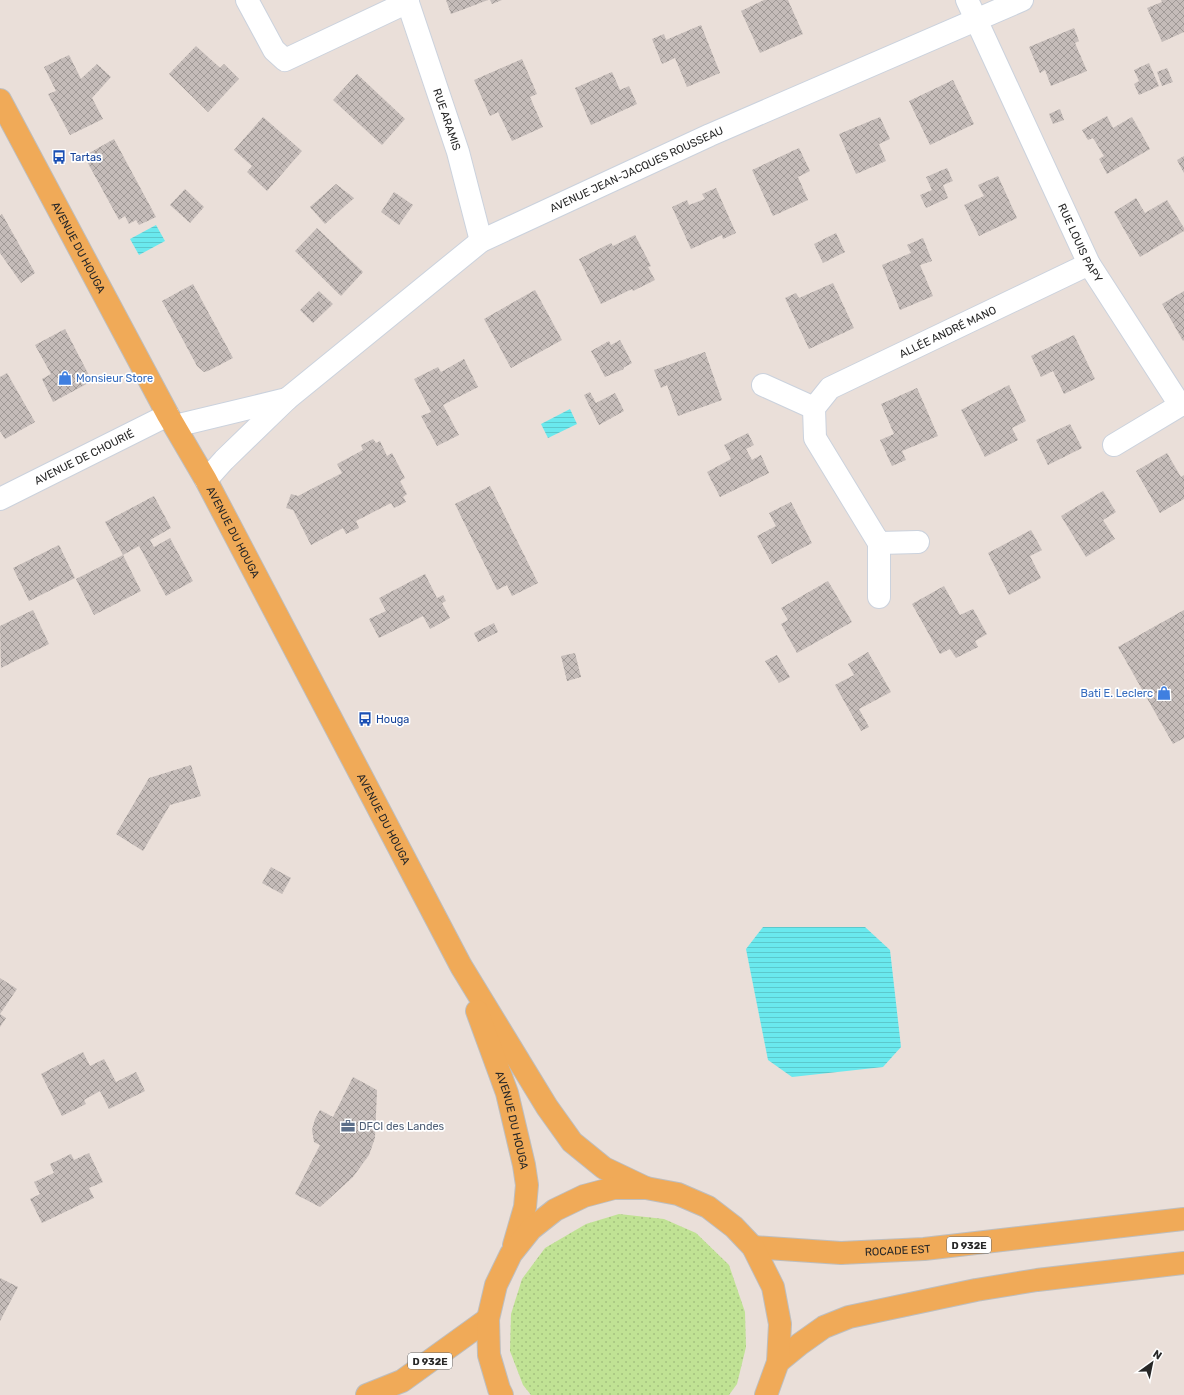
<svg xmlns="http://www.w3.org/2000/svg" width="1184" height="1395" viewBox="0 0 1184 1395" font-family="Rubik,sans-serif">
<defs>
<pattern id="grass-dots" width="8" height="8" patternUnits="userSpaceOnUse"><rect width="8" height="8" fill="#c0e294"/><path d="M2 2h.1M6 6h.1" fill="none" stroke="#a5c280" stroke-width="1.8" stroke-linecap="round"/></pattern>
<pattern id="water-rules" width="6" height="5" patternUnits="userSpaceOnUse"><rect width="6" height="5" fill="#6ae9ee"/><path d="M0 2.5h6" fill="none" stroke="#5cc8cc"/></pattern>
<pattern id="building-cross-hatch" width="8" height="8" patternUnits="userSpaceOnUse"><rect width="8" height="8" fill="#c5bcb9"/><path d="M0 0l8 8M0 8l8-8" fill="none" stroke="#a09996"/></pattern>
</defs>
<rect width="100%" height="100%" fill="#eadfd9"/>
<!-- grass -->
<path fill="url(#grass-dots)" d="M619 1214 664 1219 696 1233 729 1265 745 1312 746 1347 737 1384 729 1395H531L523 1385 510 1351 511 1314 522 1279 545 1248 586 1224Z"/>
<!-- water -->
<g fill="url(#water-rules)">
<path d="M156 225 165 241 139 255 130 239Z"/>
<path d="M570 409 577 424 548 438 541 424Z"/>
<path d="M763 927H865L890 950 901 1047 883 1067 792 1077 768 1060 746 949Z"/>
</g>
<!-- building -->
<g fill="url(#building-cross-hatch)">
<path d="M446 0H488L451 14Z"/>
<path d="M490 0H502L492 4Z"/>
<path d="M764 0H788L803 34 760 53 741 11Z"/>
<path d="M1161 0H1184V32L1162 42 1147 8 1162 2Z"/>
<path d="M701 25 720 73 687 87 675 58 662 64 652 39 664 34 666 40Z"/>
<path d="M1074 28 1079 41 1075 43 1087 71 1051 86 1045 70 1040 73 1029 47Z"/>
<path d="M196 46 220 68 224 64 239 79 208 112 169 74Z"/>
<path d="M69 55 81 79 97 64 111 77 92 98 103 119 70 135 48 94 56 91 44 67Z"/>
<path d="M522 59 537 94 530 97 543 127 512 141 498 112 490 116 474 80Z"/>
<path d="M1149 63 1159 86 1139 95 1134 84 1139 81 1134 70Z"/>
<path d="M1167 68 1173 82 1162 86 1157 72Z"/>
<path d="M612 72 620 90 629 86 637 104 591 125 575 88Z"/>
<path d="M357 74 405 119 382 145 333 100Z"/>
<path d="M953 80 974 124 930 145 909 101Z"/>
<path d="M1060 109 1064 120 1053 124 1049 114Z"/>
<path d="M1107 116 1113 128 1132 117 1150 149 1107 174 1099 159 1104 156 1093 138 1088 140 1082 130Z"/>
<path d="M263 117 302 151 267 191 247 172 252 166 234 150Z"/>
<path d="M880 117 890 139 879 144 886 161 856 174 839 134Z"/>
<path d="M114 139 156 217 139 225 136 220 129 224 125 216 119 220 84 156Z"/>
<path d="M799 148 810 171 798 177 808 200 773 216 752 170Z"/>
<path d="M1184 156V173L1177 160Z"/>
<path d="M947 168 953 181 943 185 948 198 926 208 920 195 932 190 926 177Z"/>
<path d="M998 176 1017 218 979 236 964 205 984 196 978 185Z"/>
<path d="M336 184 354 198 325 224 310 207Z"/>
<path d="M716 188 736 233 723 239 722 235 691 249 672 207 687 200 689 205 705 199 702 194Z"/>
<path d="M185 189 204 207 190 223 170 205Z"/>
<path d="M394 192 413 205 399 225 381 212Z"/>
<path d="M1136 198 1145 213 1167 200 1184 228V231L1140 257 1114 212Z"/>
<path d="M2 214 35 273 21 283 0 253V216Z"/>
<path d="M317 228 363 272 341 296 295 251Z"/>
<path d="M836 233 845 252 823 263 814 244Z"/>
<path d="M635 235 651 266 648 267 655 280 633 291 632 289 601 304 579 259 611 243 613 246Z"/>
<path d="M923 238 932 261 920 265 933 296 900 310 882 265 911 253 907 245Z"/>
<path d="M833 283 854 328 809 349 785 298 796 293 799 298Z"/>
<path d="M193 284 233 358 208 371 204 372 197 366 162 301Z"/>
<path d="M535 290 562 340 511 368 484 319Z"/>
<path d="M319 291 333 304 313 323 300 310Z"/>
<path d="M1184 291V340L1183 341 1162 304Z"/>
<path d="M65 329 92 381 53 402 42 379 51 374 35 345Z"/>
<path d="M1074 335 1095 379 1064 394 1053 371 1041 377 1031 356Z"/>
<path d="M620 340 632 363 623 368 624 369 605 377 591 351 609 341 611 345Z"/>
<path d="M705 352 722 400 678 416 667 385 661 388 654 370Z"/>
<path d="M464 359 478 387 443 405 459 435 437 446 421 416 431 412 414 379 438 367 441 372Z"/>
<path d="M7 373 35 422 5 439 0 431V377Z"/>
<path d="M1009 385 1026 421 1012 428 1018 440 985 457 961 410Z"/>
<path d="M917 388 938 436 902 451 906 460 892 466 880 440 894 434 881 404Z"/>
<path d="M590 392 596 403 615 393 624 411 599 425 584 395Z"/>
<path d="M1070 424 1082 448 1048 465 1036 440Z"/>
<path d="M748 433 754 445 746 449 752 460 761 455 769 473 720 497 707 472 731 459 724 445Z"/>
<path d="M373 439 376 443 380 441 387 456 392 453 405 478 400 481 407 494 403 497 406 502 394 508 391 503 356 521 359 528 346 534 343 528 311 545 293 510 286 508 291 494 298 496 342 473 337 464 363 450 361 445Z"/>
<path d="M1167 453 1181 477 1184 475V499L1160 513 1136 471Z"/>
<path d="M490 486 538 583 512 596 507 585 497 590 455 504Z"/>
<path d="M1103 491 1116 512 1103 520 1115 539 1086 557 1061 516Z"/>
<path d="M154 496 171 528 150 540 154 547 170 538 193 581 166 596 139 546 123 555 105 522Z"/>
<path d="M791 502 812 543 772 564 757 536 776 526 769 513Z"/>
<path d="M1031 530 1042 550 1030 556 1041 578 1009 595 988 553Z"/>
<path d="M59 545 75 578 29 601 13 568Z"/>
<path d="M123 555 141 591 94 615 76 579Z"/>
<path d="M425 574 437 598 443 595 446 601 442 603 450 618 430 629 423 616 379 638 369 619 386 611 379 598Z"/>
<path d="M828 581 852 622 797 653 781 624 788 620 781 608Z"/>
<path d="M944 586 960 615 973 609 987 634 975 641 978 647 956 658 950 649 940 654 912 604Z"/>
<path d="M33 610 49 644 1 668 0 626Z"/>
<path d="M1184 610V738L1173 744 1118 647Z"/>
<path d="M494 623 498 632 478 642 474 633Z"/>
<path d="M868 652 891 692 859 709 869 727 861 731 835 685 854 675 848 664Z"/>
<path d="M575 653 581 677 567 681 561 656Z"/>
<path d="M777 655 790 677 779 683 765 661Z"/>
<path d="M191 765 201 796 170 805 143 851 116 834 149 778Z"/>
<path d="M271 867 291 878 282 894 262 883Z"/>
<path d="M0 978 17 989 0 1014 6 1018 0 1027Z"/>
<path d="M83 1052 90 1066 104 1059 116 1082 136 1072 145 1091 109 1109 100 1091 84 1100 86 1104 62 1116 41 1074Z"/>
<path d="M353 1077 377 1090 375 1138 369 1155 353 1177 320 1207 295 1194 320 1145 314 1142 312 1130 315 1119 320 1110 333 1117Z"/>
<path d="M89 1153 103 1182 89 1188 94 1198 42 1223 30 1199 40 1194 34 1182 54 1173 50 1164 71 1154 74 1160Z"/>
<path d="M0 1278 18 1287 0 1321Z"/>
</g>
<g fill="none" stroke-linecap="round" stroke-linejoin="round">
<defs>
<g id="minor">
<path d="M247 0 274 50 285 60 408 2"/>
<path id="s1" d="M407 0 458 152 481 241"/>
<path id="s2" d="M967 0 1089 264 1180 405"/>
<path d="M763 385 814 408"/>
<path d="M175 426 287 399"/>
<path d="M1114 445 1184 403"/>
<path id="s3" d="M206 480 224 460 287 399 481 241 710 135 1022 0"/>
<path id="s4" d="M0 499 168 415"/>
<path id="s5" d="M918 542 879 543 815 438 814 408 830 388 1089 264"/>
<path d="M879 543V597"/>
</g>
<g id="major">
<path id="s6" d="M0 100 168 415 206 480 461 966 547 1107 572 1142 604 1168 646 1188"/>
<path id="s7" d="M477 1011 507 1093 524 1165 527 1185 525 1207 514 1245"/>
<path id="s8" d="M753 1247 841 1253 924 1249 1184 1219"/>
<path d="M778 1362 800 1344 824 1327 849 1317 976 1290 1037 1280 1184 1263"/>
<path d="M367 1395 402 1381 488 1319"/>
<path d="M502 1395 499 1389 489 1355 488 1319 496 1285 511 1254 531 1229 555 1210 584 1196 614 1188H646L678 1194 708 1207 734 1227 753 1247 773 1287 780 1324 778 1362 766 1395"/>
</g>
</defs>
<!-- minor casing -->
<use href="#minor" stroke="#cbd2dd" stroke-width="24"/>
<!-- major casing -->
<use href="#major" stroke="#bebebe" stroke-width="24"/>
<!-- minor -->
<use href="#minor" stroke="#fff" stroke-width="22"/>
<!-- major -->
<use href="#major" stroke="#f0aa58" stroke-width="22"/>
</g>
<!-- icons -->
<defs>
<symbol id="bus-bare" viewBox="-9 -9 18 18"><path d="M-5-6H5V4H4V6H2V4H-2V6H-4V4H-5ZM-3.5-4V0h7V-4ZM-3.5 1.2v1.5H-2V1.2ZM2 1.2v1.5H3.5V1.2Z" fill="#1a4fb4" stroke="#fff" stroke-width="2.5" paint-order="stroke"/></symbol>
<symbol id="shop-bare" viewBox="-9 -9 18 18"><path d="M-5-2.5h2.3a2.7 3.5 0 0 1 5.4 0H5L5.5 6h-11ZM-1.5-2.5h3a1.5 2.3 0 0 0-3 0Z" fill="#3f7fe0" stroke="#fff" stroke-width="2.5" paint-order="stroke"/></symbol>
<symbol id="office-bare" viewBox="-9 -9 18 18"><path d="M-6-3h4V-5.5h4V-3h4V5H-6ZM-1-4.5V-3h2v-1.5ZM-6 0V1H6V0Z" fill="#5c6f8a" stroke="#fff" stroke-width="2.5" paint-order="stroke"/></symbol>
</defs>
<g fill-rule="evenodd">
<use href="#bus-bare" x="49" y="147" width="20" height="20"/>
<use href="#shop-bare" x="55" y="368" width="20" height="20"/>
<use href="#shop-bare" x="1154" y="683" width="20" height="20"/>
<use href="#bus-bare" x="355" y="709" width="20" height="20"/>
<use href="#office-bare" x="338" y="1116" width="20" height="20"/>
</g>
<g text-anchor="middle" stroke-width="3.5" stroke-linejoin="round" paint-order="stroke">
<!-- shield labels -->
<g fill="#fff" stroke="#686868" stroke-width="1">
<rect x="947" y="1237" width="44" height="16" rx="3"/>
<rect x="408" y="1353" width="44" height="16" rx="3"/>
</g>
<g font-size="10" font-weight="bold" fill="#272727">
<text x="969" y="1249">D 932E</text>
<text x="430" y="1365">D 932E</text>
</g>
<!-- street labels -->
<g font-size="11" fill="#272727" stroke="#fff">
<text dy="4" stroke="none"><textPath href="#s1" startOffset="126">RUE ARAMIS</textPath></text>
<text dy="4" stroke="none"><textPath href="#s3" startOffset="536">AVENUE JEAN-JACQUES ROUSSEAU</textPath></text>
<text dy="4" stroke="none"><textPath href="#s2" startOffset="268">RUE LOUIS PAPY</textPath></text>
<text dy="4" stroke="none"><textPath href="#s6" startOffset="167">AVENUE DU HOUGA</textPath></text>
<text dy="4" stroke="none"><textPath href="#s5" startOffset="348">ALLÉE ANDRÉ MANO</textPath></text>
<text dy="4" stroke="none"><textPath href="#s4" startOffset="94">AVENUE DE CHOURIÉ</textPath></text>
<text dy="4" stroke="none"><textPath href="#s6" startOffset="491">AVENUE DU HOUGA</textPath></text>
<text dy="4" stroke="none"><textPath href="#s6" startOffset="815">AVENUE DU HOUGA</textPath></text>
<text dy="4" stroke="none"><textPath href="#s7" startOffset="115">AVENUE DU HOUGA</textPath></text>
<text dy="4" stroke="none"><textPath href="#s8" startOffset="145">ROCADE EST</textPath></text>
</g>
<!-- transit labels -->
<g font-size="11" fill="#164399" stroke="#fff" text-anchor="start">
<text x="70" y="161">Tartas</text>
<text x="376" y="723">Houga</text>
</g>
<!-- shop labels -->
<g font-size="11" fill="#366cbe" stroke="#fff" text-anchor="start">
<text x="76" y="382">Monsieur Store</text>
<text x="1153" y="697" text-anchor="end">Bati E. Leclerc</text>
</g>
<!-- service labels -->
<g font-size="11" fill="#4e5e75" stroke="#fff" text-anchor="start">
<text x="359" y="1130">DFCI des Landes</text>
</g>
</g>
<!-- north arrow -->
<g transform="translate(1152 1363) rotate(33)" stroke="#ffffff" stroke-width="3" paint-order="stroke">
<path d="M0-3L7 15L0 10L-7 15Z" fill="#272727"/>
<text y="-6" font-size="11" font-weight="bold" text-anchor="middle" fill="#272727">N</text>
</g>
</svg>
